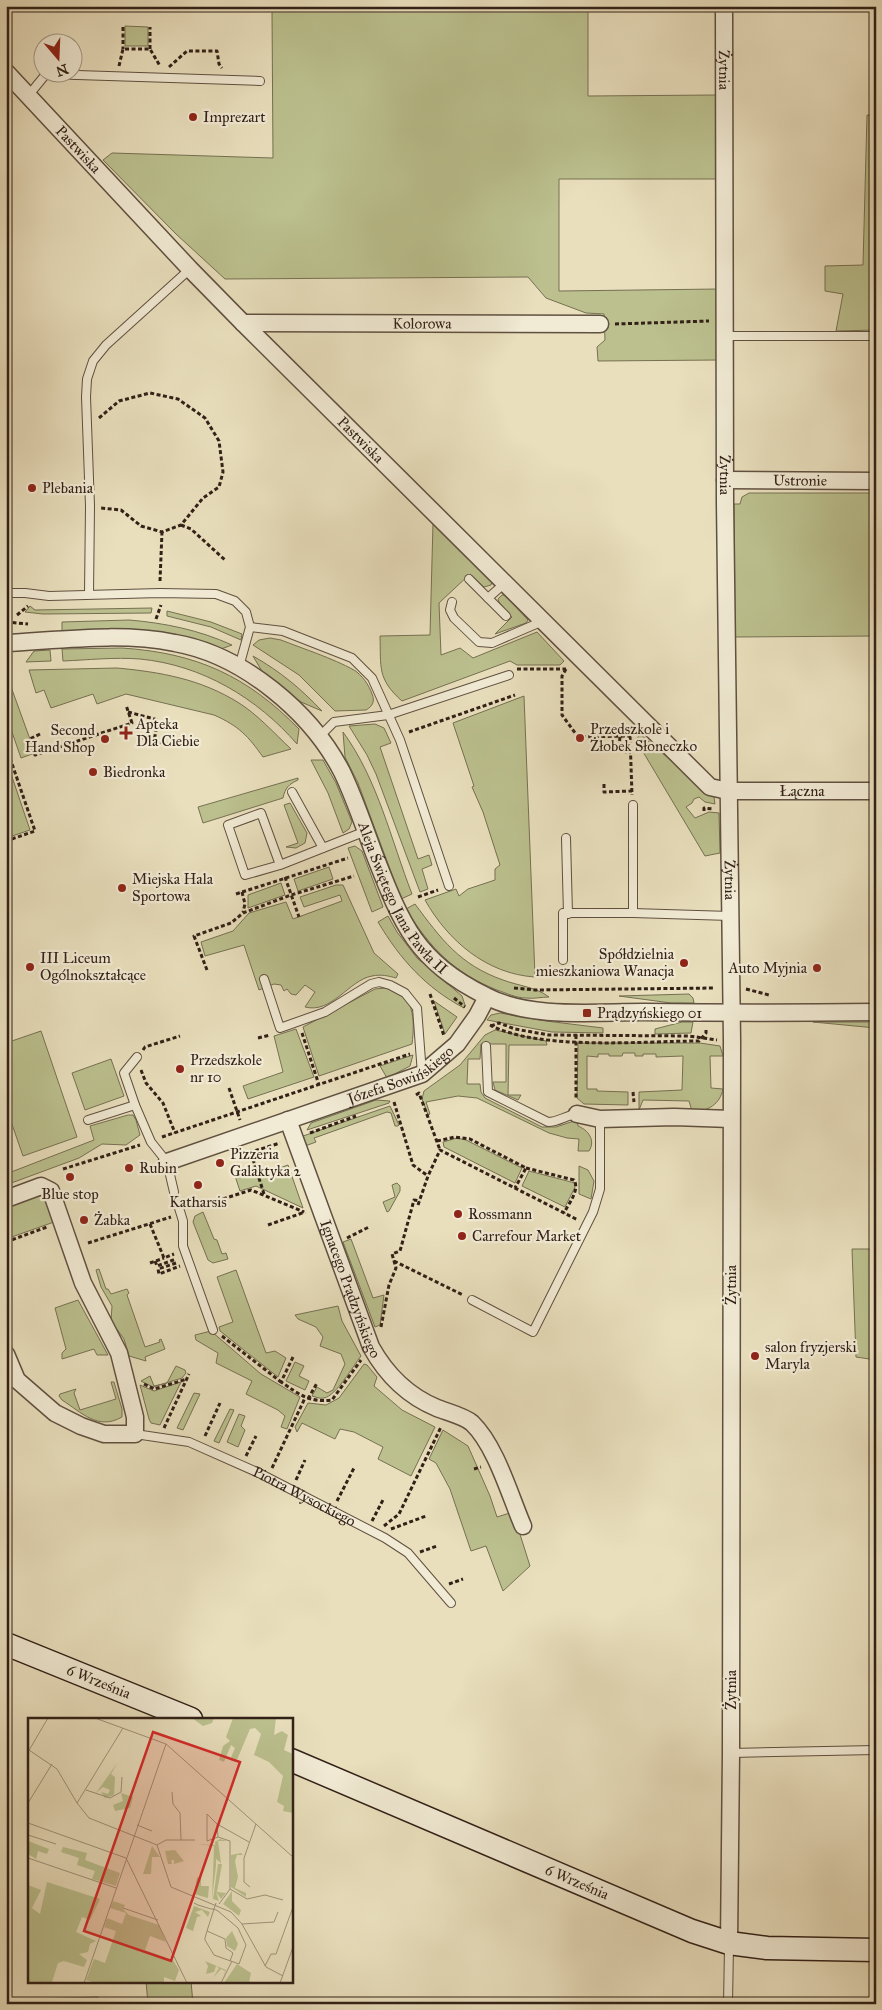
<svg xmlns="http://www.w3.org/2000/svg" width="882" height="2010" viewBox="0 0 882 2010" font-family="'IM FELL Great Primer',serif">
<rect width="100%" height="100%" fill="#e9dfbd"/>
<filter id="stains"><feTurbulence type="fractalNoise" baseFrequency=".004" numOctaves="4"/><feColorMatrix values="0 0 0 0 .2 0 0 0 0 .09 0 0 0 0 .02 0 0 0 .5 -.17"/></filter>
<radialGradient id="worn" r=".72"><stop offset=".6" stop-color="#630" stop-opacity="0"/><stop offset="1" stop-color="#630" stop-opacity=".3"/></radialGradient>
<!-- green -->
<g fill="#bbc08e" stroke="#767052">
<path d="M6 6H588V96L716 95V179H559V291L718 289V360L598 361 597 347 605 340 604 314 586 313 546 298 528 277 225 279 176 234 103 160 112 153 273 158 272 11 6 9Z"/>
<path d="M125 26 148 27V46H125Z"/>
<path d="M867 115H876V330L836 331 843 294 825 291V266L863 265Z"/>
<path d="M749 493H876V636L735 637 734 504H740L742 497Z"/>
<path d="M433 523 492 582 491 585 484 587 470 574 439 603 441 655 460 648 473 658 537 632 564 661 560 665H517L510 661 402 701C377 679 381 667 380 636L430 635Z"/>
<path d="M502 595H505L528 620 526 623 495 634 512 617 499 602 498 599Z"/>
<path d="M30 606 35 610 152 608 151 613 43 614 25 612Z"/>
<path d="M167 611 211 622 242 634 241 640 211 627 167 616Z"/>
<path d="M129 620C165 623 199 630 232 645L221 649 189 639 141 630 121 629 62 632V622Z"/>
<path d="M270 638 281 640C304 649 332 658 354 670 362 675 369 685 372 694 375 701 373 706 366 710L335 711 299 675 253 645 259 640Z"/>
<path d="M122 648C197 653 247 676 299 729L297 744C257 698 202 665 140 659 114 657 88 660 63 661L62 649Z"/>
<path d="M50 650 51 661 26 662 34 651Z"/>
<path d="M253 656C281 672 300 688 322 711L301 702 263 673Z"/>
<path d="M117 668C160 672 201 679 239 703 258 715 274 733 291 749L263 757C248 736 239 726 214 715L126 694 97 704 93 694 51 708 44 690 36 693 29 670Z"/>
<path d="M6 673 35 753 21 758 6 715Z"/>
<path d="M524 696 535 977C487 974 448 941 425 900L456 889 459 896 468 889 495 880V869L500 865 483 812 472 787 474 786 453 723Z"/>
<path d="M375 724 384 728 391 743 380 747 418 859 429 855 432 865 422 869 428 889 420 892 376 774 367 755 349 726Z"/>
<path d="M343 732C378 780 391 840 412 894L401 899 358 783 345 757Z"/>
<path d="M640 734 714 797 715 804 705 802 699 797 694 799 692 803 686 807 695 818 709 812 719 813 720 853 705 856 636 740Z"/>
<path d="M6 759 30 830 6 838Z"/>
<path d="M323 760 336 783 352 822 349 829 343 833 328 793 311 760Z"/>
<path d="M298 778V780C289 784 285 788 283 798L203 823 198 807Z"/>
<path d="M290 803 307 833 305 843 296 848 286 847 298 843 284 805Z"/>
<path d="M355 846 362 851 383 907 372 912 348 848Z"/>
<path d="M329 867 333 879 298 891 294 879Z"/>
<path d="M281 883 285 895 248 908V895Z"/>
<path d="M336 885H343L374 953 398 974 396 978C389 976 381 974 372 976 349 980 332 1014 305 1007L315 992 305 985 296 995 291 994 287 989 284 991 281 985 274 984 259 990 244 945 205 956 201 942 233 931 249 913 286 902 293 919 342 901 340 895 304 907 300 897Z"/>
<path d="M415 904C441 939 460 965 503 980 519 986 536 987 549 997 542 997 534 999 526 998 516 998 506 993 497 990 454 973 430 948 406 909Z"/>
<path d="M388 916 397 932 417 958 462 996 465 1005 464 1008C426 988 400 959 378 922Z"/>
<path d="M385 988C415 992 415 1020 412 1044L319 1076 303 1027 375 989Z"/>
<path d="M689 994 693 998 694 1003H671L619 996Z"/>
<path d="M434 1001 457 1017 445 1034Z"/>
<path d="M500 1013 546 1021 603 1028V1033L552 1032 487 1020 491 1015Z"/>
<path d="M682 1022H693L691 1033 655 1034V1029Z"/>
<path d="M813 1022H876V1028Z"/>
<path d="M296 1029 314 1077 248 1099 243 1086 283 1072 274 1036Z"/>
<path d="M495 1030 546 1041 547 1045H509L508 1095H521L518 1100 495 1090 493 1082H506V1044H481L480 1059H468L467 1084H480L481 1092 485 1098 542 1127H556L577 1120 578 1126C588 1130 596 1140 589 1151H578L579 1139 567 1138 549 1133 477 1098 458 1096 426 1102 430 1114 428 1115 422 1099 424 1091 460 1065 485 1035Z"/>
<path d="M41 1031 77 1137 23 1156 6 1107V1043Z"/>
<path d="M578 1043H700L720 1046 723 1056H710L711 1088 723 1089C720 1104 708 1112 692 1111L689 1101 643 1100 639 1110V1092L682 1090 683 1056 656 1057V1054H643V1056H635V1053H623L622 1056H609V1054H598V1057L587 1056V1089H597V1091L628 1092V1105L584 1104 577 1098Z"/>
<path d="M413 1055 410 1066 387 1078 380 1066Z"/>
<path d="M111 1059 124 1096 85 1110 72 1073Z"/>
<path d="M376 1100 390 1101 389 1103 307 1130 311 1123Z"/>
<path d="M390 1106 399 1125 398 1126H395L391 1113 387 1112 317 1137 314 1138 316 1142 305 1146 303 1136Z"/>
<path d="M128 1115H133L136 1120 140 1135 126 1145 102 1144 79 1158 6 1185V1174L94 1140 90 1126Z"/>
<path d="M457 1138 466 1140 522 1168 515 1183 444 1147 443 1142Z"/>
<path d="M288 1165 303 1208 256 1186 240 1191 235 1176 249 1171 260 1175Z"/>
<path d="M579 1166 588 1170 594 1181 591 1199 579 1194Z"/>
<path d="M529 1171 575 1183V1187L565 1207 522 1186Z"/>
<path d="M397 1183 400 1186V1191L389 1211 387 1212 383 1202 395 1197 392 1185Z"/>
<path d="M35 1194C50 1198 49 1209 54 1222L6 1239V1204Z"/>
<path d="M203 1212 214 1239 217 1240 222 1254 226 1253 228 1259 213 1263 208 1260 193 1222 195 1216Z"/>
<path d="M351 1239 373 1298 384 1295 380 1325 375 1327 343 1242Z"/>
<path d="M852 1249H876V1360L856 1357Z"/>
<path d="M99 1269 106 1289H108L111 1294 127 1289 129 1293 127 1295 145 1347 160 1342 159 1340 161 1339 165 1349 145 1357 146 1361 129 1356 124 1339 111 1321 112 1306 101 1287 96 1270Z"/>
<path d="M236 1270 266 1353 275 1351 286 1358 278 1377 220 1331 219 1327 233 1322 217 1277Z"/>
<path d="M78 1300 108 1355H97L94 1349 62 1359V1353L66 1349 55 1308Z"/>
<path d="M338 1306 342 1321 361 1356C353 1366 336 1396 324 1398 320 1399 316 1397 312 1396L317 1387 327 1393 333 1390 345 1364 341 1354 320 1346 323 1337 316 1327 298 1319 295 1315Z"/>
<path d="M211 1331 261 1374 300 1397 287 1429 281 1427 285 1416 278 1410 246 1394 252 1381 216 1363 218 1353 196 1340 195 1335Z"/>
<path d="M295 1362 304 1366 299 1376 309 1381 305 1390 286 1381Z"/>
<path d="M364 1364 367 1365 377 1377 374 1386 402 1410 435 1427 411 1476 378 1459 383 1447 354 1432 340 1429 335 1439 302 1423 297 1432 295 1427 308 1403 326 1405 339 1398Z"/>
<path d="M176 1366 185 1370 186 1373 182 1378 153 1387 141 1381 150 1376 154 1386 167 1383Z"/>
<path d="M111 1382H114L122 1409V1417C98 1431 81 1412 62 1400L59 1396 60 1394 76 1389 74 1393 80 1410 116 1399Z"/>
<path d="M181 1382 160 1425 151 1423 149 1419 140 1385 154 1391Z"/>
<path d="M194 1393 200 1394 183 1430 177 1428Z"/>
<path d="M230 1409 234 1410 219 1443 214 1441Z"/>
<path d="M239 1414 245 1416 241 1426 245 1430 238 1447 227 1442Z"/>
<path d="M443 1430 468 1446 490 1496 497 1517 513 1512 530 1566 503 1591 486 1546 471 1551 450 1489 436 1463 429 1459Z"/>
<path d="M146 1981H191L193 2004H148Z"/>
<path d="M98 1997V2004H36L35 1999Z"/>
</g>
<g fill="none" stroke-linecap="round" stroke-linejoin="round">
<defs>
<g id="lane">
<path d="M28 96 46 74 260 81"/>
<path d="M724 336H876"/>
<path d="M469 579 506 616"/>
<path d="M6 593H25L49 596 160 593 216 594 235 601 246 612 250 627 239 667"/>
<path d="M89 594 90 506 86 397 87 379 93 361 106 345 190 269"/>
<path d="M488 598 505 583"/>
<path d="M452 602 450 610 454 618 479 642 492 643 543 621"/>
<path d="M250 627 283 631 352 658 372 678 400 740 449 886"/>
<path d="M320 736 334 722 388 715 509 675"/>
<path d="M292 792 323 848"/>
<path d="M633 805V913"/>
<path d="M566 838 568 914"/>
<path d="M280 865 261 813 228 825 245 875 280 865 366 831"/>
<path d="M563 960V913H633L730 916"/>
<path d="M264 979 280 1028 325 1012 371 984 379 982 390 985 405 993 417 1008 422 1074"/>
<path d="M486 1046 488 1092 548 1122C559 1122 566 1115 577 1114"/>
<path d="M137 1057 124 1073 135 1105 151 1142 167 1162 174 1192"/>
<path d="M88 1120 135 1105"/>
<path d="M179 1208 183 1221V1246L213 1330"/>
<path d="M472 1300 533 1332 593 1212 600 1189V1119"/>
<path id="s1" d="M135 1434 189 1442 259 1473 385 1538 408 1553 451 1603"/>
<path d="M731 1753 876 1750"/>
<path d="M728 2004 729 1946"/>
</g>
<g id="street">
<path id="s2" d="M724 6 725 502 732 1041 731 1753 729 1943"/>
<path id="s3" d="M6 72 190 269 243 323 710 787 728 791H876"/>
<path id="s4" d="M243 323 600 324"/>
<path id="s5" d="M725 480 876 481"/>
<path id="s6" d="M6 643C62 640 121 632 175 643 243 655 311 712 342 772 355 799 364 827 375 856 402 925 416 961 486 996 529 1019 595 1012 643 1012 720 1013 798 1013 876 1012"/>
<path d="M577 1114 600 1119 674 1117 731 1119"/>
<path id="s7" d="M288 1120 371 1347C386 1374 408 1396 437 1408 447 1412 464 1416 472 1423 496 1446 510 1496 523 1526"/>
<path id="s8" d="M167 1162 422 1074 457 1044 477 1016 487 997"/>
<path d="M6 1199 41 1186 51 1191 83 1283 119 1353 135 1417V1434H104L81 1426 55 1413 17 1380 6 1354"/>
</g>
<g id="secondary">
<path id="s9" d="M6 1644 191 1719"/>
<path id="s10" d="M291 1760 692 1931 729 1943 767 1948 876 1950"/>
</g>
</defs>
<!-- lane casing -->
<use href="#lane" stroke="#605040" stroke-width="10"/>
<!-- street casing -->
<use href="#street" stroke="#605040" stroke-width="19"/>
<!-- secondary casing -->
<use href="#secondary" stroke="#322017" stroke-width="25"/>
<!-- path -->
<g stroke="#322017" stroke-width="3" stroke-dasharray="4 2.5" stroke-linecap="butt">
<path d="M123 27V49"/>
<path d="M150 49V27"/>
<path d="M119 66 123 49H150L160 66"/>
<path d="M169 67 187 51H217L219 64 222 68"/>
<path d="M615 324 709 321"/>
<path d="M99 418 119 401 150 393 178 399 205 418 219 441 223 472 219 487 203 498 181 525 162 532 141 526 121 510 101 508"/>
<path d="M181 525 191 529 225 560"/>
<path d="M160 581 162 532"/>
<path d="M17 615 28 606"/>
<path d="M156 619 161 605"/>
<path d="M6 622 28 624"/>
<path d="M517 669H566"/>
<path d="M566 669 562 676V715L578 737 630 736"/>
<path d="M128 712 158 720 154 741 178 747"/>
<path d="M409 732 515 695"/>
<path d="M40 734 30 739 35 755 132 723 126 705"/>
<path d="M630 736 632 795"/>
<path d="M140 737 154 741"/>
<path d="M620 737 619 745 626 744V752H631"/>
<path d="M6 756 9 755 35 831 6 841"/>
<path d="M604 784V792L632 791"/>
<path d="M704 811V808L713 809"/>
<path d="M285 877 299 917"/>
<path d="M242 892 245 904 243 912"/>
<path d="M236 894 348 858"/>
<path d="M418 897 438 890"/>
<path d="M207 970 194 936 231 923 243 913 291 895 354 876"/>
<path d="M514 988 535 990 715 988"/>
<path d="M746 989 769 995"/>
<path d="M430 994 444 1036"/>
<path d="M454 998 465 1007"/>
<path d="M490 1025C540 1051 642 1041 699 1041L706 1033V1029"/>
<path d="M491 1026 499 1023 515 1029 549 1035 689 1036 717 1040"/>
<path d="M302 1033 319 1085"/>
<path d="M576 1035V1099"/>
<path d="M258 1038 270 1035"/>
<path d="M143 1050 145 1047 180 1036"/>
<path d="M141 1070 146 1083 163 1103 175 1133"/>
<path d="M229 1088 240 1120"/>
<path d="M633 1092 634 1102"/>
<path d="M416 1095 419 1093 440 1150"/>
<path d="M394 1102 413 1165 428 1176"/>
<path d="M310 1133 356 1116"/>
<path d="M162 1137 410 1054"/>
<path d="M437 1141 455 1137 470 1139 526 1168 515 1188"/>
<path d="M250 1150 251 1152 280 1143"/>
<path d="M251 1153 264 1194"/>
<path d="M526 1168 574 1180C580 1190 569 1203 564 1213"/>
<path d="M63 1169 140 1145"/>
<path d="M223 1199 251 1190 304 1212"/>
<path d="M418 1205 428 1176 440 1150 578 1220"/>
<path d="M150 1224 164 1258 174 1254"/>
<path d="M268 1225 305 1212"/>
<path d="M347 1238 369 1227"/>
<path d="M6 1242 47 1227"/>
<path d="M88 1243 171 1217"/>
<path d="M155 1261 157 1266 176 1259"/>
<path d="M394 1261 463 1295"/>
<path d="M150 1263 164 1258"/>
<path d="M176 1263 158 1269 159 1274 180 1266"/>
<path d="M381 1327 389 1285 396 1268 392 1254 400 1251 414 1200 420 1201"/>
<path d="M222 1336 281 1382"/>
<path d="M293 1357 281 1382C299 1394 309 1403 332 1400L361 1360"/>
<path d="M144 1384 154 1389 187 1379"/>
<path d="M308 1399 317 1383"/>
<path d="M164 1428 189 1374"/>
<path d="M205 1436 220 1403"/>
<path d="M246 1456 256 1436"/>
<path d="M272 1468 305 1398"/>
<path d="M474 1469 481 1467"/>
<path d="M296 1480 305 1460"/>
<path d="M337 1501 354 1468"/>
<path d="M372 1521 384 1498"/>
<path d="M384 1526 399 1514 441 1427"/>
<path d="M391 1529 426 1516"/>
<path d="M420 1552 437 1546"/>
<path d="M449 1584 463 1579"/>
</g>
<!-- lane -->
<use href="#lane" stroke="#f1ead4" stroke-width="8"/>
<!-- street -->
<use href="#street" stroke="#f1ead4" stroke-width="16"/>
<!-- secondary -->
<use href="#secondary" stroke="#f1ead4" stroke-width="22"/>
</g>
<!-- markers -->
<g fill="#8f2418" stroke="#f1ead4" stroke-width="2">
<circle cx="193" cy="117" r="5"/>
<circle cx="32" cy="488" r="5"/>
<path d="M123.5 725.5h5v5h5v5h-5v5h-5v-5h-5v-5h5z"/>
<circle cx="580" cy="738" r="5"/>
<circle cx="105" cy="739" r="5"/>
<circle cx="93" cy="772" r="5"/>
<circle cx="122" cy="888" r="5"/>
<circle cx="684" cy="963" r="5"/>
<circle cx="30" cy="967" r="5"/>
<circle cx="817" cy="968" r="5"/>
<rect x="582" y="1008" width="10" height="10" rx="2.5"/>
<circle cx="180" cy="1069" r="5"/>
<circle cx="220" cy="1163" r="5"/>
<circle cx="129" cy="1168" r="5"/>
<circle cx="70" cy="1177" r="5"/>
<circle cx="198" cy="1185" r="5"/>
<circle cx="458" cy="1214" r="5"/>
<circle cx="84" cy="1220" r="5"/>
<circle cx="462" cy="1236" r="5"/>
<circle cx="755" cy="1356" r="5"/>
</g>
<g text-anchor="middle" stroke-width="4.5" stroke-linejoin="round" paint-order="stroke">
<!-- street labels -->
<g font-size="15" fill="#322017" stroke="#f1ead4">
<text dy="5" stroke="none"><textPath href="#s2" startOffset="64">Żytnia</textPath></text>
<text dy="5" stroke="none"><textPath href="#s3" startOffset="106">Pastwiska</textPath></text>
<text dy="5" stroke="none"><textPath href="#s4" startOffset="179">Kolorowa</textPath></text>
<text dy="5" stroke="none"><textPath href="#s3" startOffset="511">Pastwiska</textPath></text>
<text dy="5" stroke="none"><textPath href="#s2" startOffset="469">Żytnia</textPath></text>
<text dy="5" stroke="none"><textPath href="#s5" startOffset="75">Ustronie</textPath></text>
<text dy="5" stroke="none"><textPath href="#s3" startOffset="1096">Łączna</textPath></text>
<text dy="5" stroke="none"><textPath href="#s2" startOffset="874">Żytnia</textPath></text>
<text dy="5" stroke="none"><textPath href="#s6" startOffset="528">Aleja Świętego Jana Pawła II</textPath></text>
<text dy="5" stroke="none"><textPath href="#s8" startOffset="250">Józefa Sowińskiego</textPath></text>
<text transform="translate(731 1285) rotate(-90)" y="5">Żytnia</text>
<text dy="5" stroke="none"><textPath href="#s7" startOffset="180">Ignacego Prądzyńskiego</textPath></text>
<text dy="5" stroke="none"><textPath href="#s1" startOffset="182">Piotra Wysockiego</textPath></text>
<text dy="5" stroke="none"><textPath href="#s9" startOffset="100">6 Września</textPath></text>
<text transform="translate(731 1690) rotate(-90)" y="5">Żytnia</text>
<text dy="5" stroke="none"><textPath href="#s10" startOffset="311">6 Września</textPath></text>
</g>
<!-- poi labels -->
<g font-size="15" fill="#322017" stroke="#f1ead4" text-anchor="start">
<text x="203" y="122">Imprezart</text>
<text x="42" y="493">Plebania</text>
<text x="136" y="729">Apteka<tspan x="136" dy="17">Dla Ciebie</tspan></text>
<text x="590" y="734">Przedszkole i<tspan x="590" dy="17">Żłobek Słoneczko</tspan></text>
<text x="95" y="735" text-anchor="end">Second<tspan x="95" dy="17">Hand Shop</tspan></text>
<text x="103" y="777">Biedronka</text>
<text x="132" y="884">Miejska Hala<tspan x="132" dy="17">Sportowa</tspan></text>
<text x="674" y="959" text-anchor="end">Spółdzielnia<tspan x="674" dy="17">mieszkaniowa Wanacja</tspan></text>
<text x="40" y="963">III Liceum<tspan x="40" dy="17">Ogólnokształcące</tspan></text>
<text x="807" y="973" text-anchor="end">Auto Myjnia</text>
<text x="597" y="1018">Prądzyńskiego 01</text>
<text x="190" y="1065">Przedszkole<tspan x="190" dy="17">nr 10</tspan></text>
<text x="230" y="1159">Pizzeria<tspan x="230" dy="17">Galaktyka 2</tspan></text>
<text x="139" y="1173">Rubin</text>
<text x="70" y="1199" text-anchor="middle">Blue stop</text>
<text x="198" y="1207" text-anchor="middle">Katharsis</text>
<text x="468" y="1219">Rossmann</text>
<text x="94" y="1225">Żabka</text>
<text x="472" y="1241">Carrefour Market</text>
<text x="765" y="1352">salon fryzjerski<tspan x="765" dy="17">Maryla</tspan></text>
</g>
</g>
<!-- overview -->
<g transform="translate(28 1718)">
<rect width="265" height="265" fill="#e9dfbd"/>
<path d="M164 0H186L184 5 175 8ZM205 0H248L246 17 254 13 260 17 256 32 265 36V95L255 93 256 88 249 84 255 58 241 44 226 37 233 16 227 10 222 11 208 44 202 42 207 30 203 27 196 44 191 42 195 28 202 23 198 19ZM90 44 83 56 87 59 86 77 77 80 73 74 80 76 82 72 75 69 68 75ZM93 75 105 79 102 90 87 93 85 87 95 83ZM192 121 200 123H190L193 145 188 141V148L184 181 186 128 168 126 187 127V124ZM0 123 21 131 19 136 10 133 8 141 5 139 0 136ZM124 128 132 139H124L123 156H115ZM35 129 59 135 57 142 92 155 88 168 64 161 67 153 49 147 51 140 33 134ZM147 132 156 143 146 146V142H143L144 146H140L137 133ZM213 135 215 137H209L207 143 210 159 207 170 218 175V179L203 169V137ZM190 146H194L189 174 198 175 193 181 188 174 191 183 185 181ZM169 159 173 160V168H181L180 180 166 176ZM19 164 72 181 62 202 54 199 48 214 68 223 62 226 60 234 51 236 59 242 56 249 36 243 30 245 24 264 0 265V167L13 172 4 190 12 196ZM204 173V183L213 192 211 198 195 186ZM85 183 97 187 95 191 101 197 131 207 138 224 122 218 117 232 145 242 151 252 147 263 136 259V265H68L58 262 66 241 77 245 88 213 76 209 79 200 94 206 98 195 82 190ZM166 188 182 194 180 199 174 192 167 194 173 198 169 199 165 213 158 210ZM204 213 210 226 207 233 199 228 198 220ZM177 243 198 252 196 258 197 253 193 251 185 260 191 250 188 248 186 254 178 256 180 248ZM209 246 223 255 221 265H196Z" fill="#bbc08e"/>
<path fill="none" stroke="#a0937b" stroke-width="1" d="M67 0 138 26 265 139M1 32 29 51 49 85 61 100 129 127 143 169 203 194 214 206 238 249 255 258M0 34 20 0M58 72 82 80 93 74 94 59M144 74 145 86 152 95 153 122M0 85 24 46M49 85 95 10M0 105 98 140M189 106 221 124M109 107 124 113M0 117 28 126M190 119 179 123V96L189 106 190 119 202 123V171L191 186M129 127 138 122H167M0 140 88 170M98 140 159 265M222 169 216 164V140L228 106M202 171 219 181 237 177 255 182M166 185 170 187 183 191H186L190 193 210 210 218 227 211 246 186 237 177 222V220L179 213 186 191 188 185M95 190 130 202M214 206 246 204 250 194M179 213 197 221 198 230 205 235 202 243M237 248 243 236H248L265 189M56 265 138 26M193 265 204 243M252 265 265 229"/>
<path fill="#d62828" fill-opacity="0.15" stroke="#d62828" stroke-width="2.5" d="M125 14 212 44 143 243 56 213Z"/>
<rect width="265" height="265" fill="none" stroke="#322017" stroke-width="2.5"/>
</g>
<!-- margin -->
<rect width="882" height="2010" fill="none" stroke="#e9dfbd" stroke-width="25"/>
<rect x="8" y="8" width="867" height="1995" fill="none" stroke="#322017" stroke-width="2.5"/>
<rect x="12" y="12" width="857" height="1985" fill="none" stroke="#322017"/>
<!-- north arrow -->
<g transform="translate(58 58) rotate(161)"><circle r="24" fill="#f1ead4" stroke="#a59988"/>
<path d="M0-4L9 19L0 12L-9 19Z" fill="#8f2418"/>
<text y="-8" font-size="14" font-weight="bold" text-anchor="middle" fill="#322017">N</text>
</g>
<rect width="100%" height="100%" filter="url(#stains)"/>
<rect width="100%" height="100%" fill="url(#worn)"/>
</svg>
